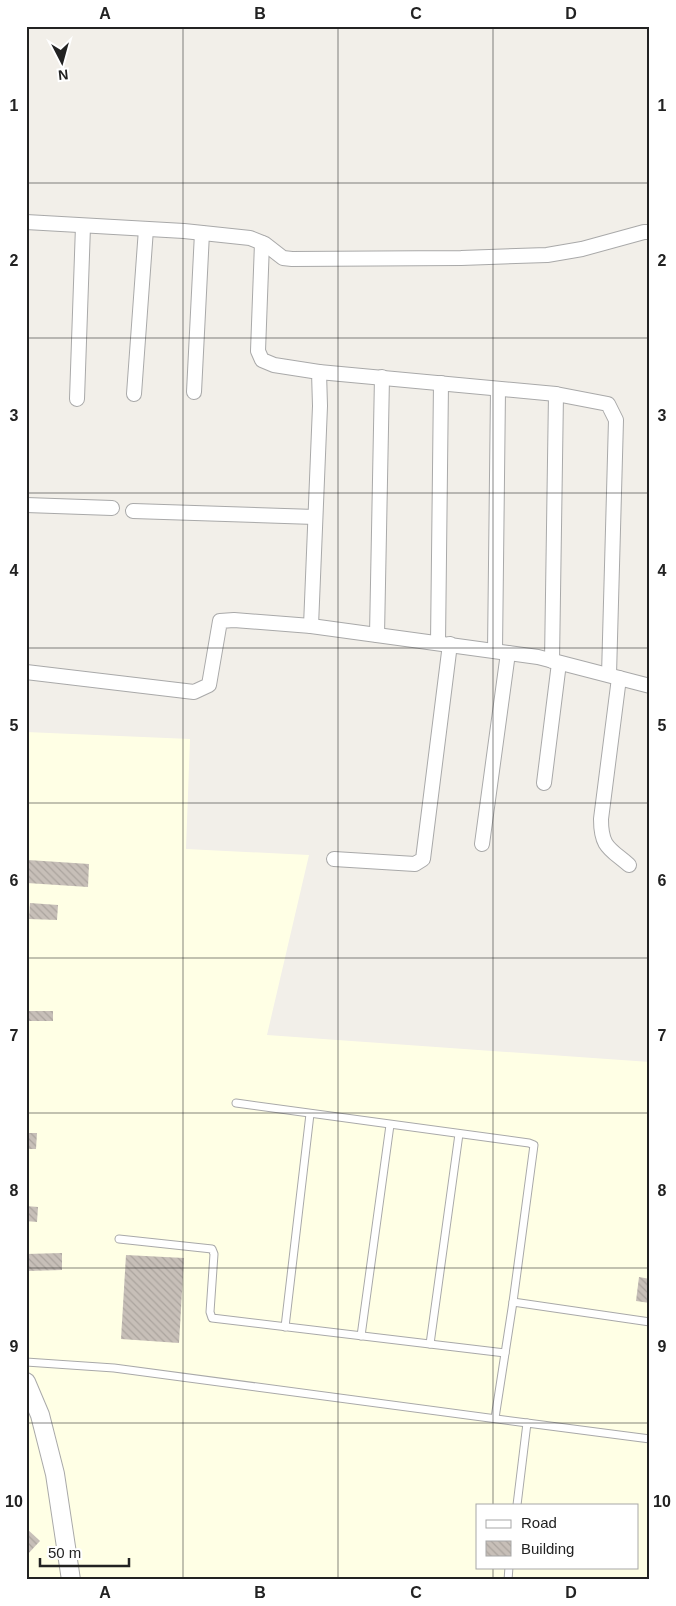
<svg xmlns="http://www.w3.org/2000/svg" width="676" height="1606" viewBox="0 0 676 1606" font-family="Arial,sans-serif">
<defs>
<pattern id="building-back-hatch" width="6" height="6" patternUnits="userSpaceOnUse" patternTransform="scale(1.25)"><rect width="6" height="6" fill="#c7bfb8"/><path d="M-1 5l2 2M0 0l6 6M5-1l2 2" fill="none" stroke="#aba49e"/></pattern>
</defs>
<rect width="100%" height="100%" fill="#f2efe9"/>
<!-- education -->
<path fill="#ffffe5" fill-rule="evenodd" d="M26 732 190 739 186 849 309 855 267 1035 650 1062V1580H26ZM477 1505H637V1567H477Z"/>
<!-- building -->
<g fill="url(#building-back-hatch)">
<path d="M28 860 89 864 88 887 27 883Z"/>
<path d="M30 903 58 905 57 920 29 919Z"/>
<rect x="26" y="1011" width="27" height="10"/>
<path d="M26 1133H37L36 1149H26Z"/>
<path d="M26 1206 38 1207 37 1222 26 1221Z"/>
<path d="M62 1253V1270L26 1271V1254Z"/>
<path d="M126 1255 184 1258 179 1343 121 1339Z"/>
<path d="M639 1277 650 1279V1303L636 1301Z"/>
<path d="M26 1528 40 1541 26 1556Z"/>
</g>
<g fill="none" stroke-linecap="round" stroke-linejoin="round">
<defs>
<g id="service">
<path d="M236 1103 529 1143 534 1145 513 1302"/>
<path d="M119 1239 212 1249 214 1254 210 1312 212 1318 505 1353"/>
<path d="M285 1327 310 1114"/>
<path d="M361 1336 390 1125"/>
<path d="M430 1344 459 1134"/>
<path d="M26 1362 114 1368 527 1423"/>
<path d="M495 1418 513 1302 650 1322"/>
<path d="M517 1505 527 1423 650 1439"/>
<path d="M508 1580 509 1567"/>
</g>
<g id="minor">
<path d="M26 222 184 231 250 238 265 244 283 258 292 259 461 258 547 255 582 249 644 232H650"/>
<path d="M262 243 258 351 262 360 274 365 319 372 320 406 311 626"/>
<path d="M319 372 556 394 608 404 616 420 609 675"/>
<path d="M194 392 202 233"/>
<path d="M134 394 146 229"/>
<path d="M77 399 83 226"/>
<path d="M26 505 112 508"/>
<path d="M133 511 315 517"/>
<path d="M377 635 382 377"/>
<path d="M438 643 441 383"/>
<path d="M495 651 498 390"/>
<path d="M552 661 556 394"/>
<path d="M26 672 194 692 209 685 220 621 234 620 311 626 508 653 538 657 650 686"/>
<path d="M619 678 601 819C601 847 609 848 629 865"/>
<path d="M544 783 559 663"/>
<path d="M482 844 508 653"/>
<path d="M334 859 415 864 423 859 450 644"/>
</g>
<path id="tertiary" d="M26 1382 40 1415 55 1474 71 1580"/>
</defs>
<!-- service casing -->
<use href="#service" stroke="#a9a9a9" stroke-width="9"/>
<!-- minor casing -->
<use href="#minor" stroke="#a9a9a9" stroke-width="16"/>
<!-- tertiary casing -->
<use href="#tertiary" stroke="#a9a9a9" stroke-width="20"/>
<!-- service -->
<use href="#service" stroke="#fff" stroke-width="7"/>
<!-- minor -->
<use href="#minor" stroke="#fff" stroke-width="14"/>
<!-- tertiary -->
<use href="#tertiary" stroke="#fff" stroke-width="18"/>
</g>
<!-- grid -->
<path fill="none" stroke="#222" stroke-width="1" stroke-opacity="0.55" d="M183 26V1580M338 26V1580M493 26V1505M26 183H650M26 338H650M26 493H650M26 648H650M26 803H650M26 958H650M26 1113H650M26 1268H650M26 1423H650M493 1567V1580"/>
<!-- border -->
<rect width="676" height="1606" fill="none" stroke="#ffffff" stroke-width="55"/>
<!-- legend -->
<rect x="476" y="1504" width="162" height="65" fill="#ffffff" stroke="#a7a7a7"/>
<rect x="486" y="1520" width="25" height="8" fill="#ffffff" stroke="#a7a7a7"/>
<text x="521" y="1528" font-size="15" fill="#222222">Road</text>
<rect x="486" y="1541" width="25" height="15" fill="url(#building-back-hatch)" stroke="#a7a7a7"/>
<text x="521" y="1554" font-size="15" fill="#222222">Building</text>
<!-- north arrow -->
<g transform="translate(62 62) rotate(174)" stroke="#ffffff" stroke-width="4" paint-order="stroke">
<path d="M0-4L9 19L0 12L-9 19Z" fill="#222222"/>
<text y="-8" font-size="14" font-weight="bold" text-anchor="middle" fill="#222222">N</text>
</g>
<!-- scale -->
<path d="M40 1558v8h89v-8" fill="none" stroke="#222222" stroke-width="2.5"/>
<text x="48" y="1558" font-size="15" fill="#222222" stroke="#ffffff" stroke-width="4" paint-order="stroke">50 m</text>
<rect x="28" y="28" width="620" height="1550" fill="none" stroke="#222" stroke-width="2"/>
<g font-size="16" text-anchor="middle" font-weight="bold" fill="#222">
<text x="105" y="19">A</text>
<text x="260" y="19">B</text>
<text x="416" y="19">C</text>
<text x="571" y="19">D</text>
<text x="14" y="111">1</text>
<text x="662" y="111">1</text>
<text x="14" y="266">2</text>
<text x="662" y="266">2</text>
<text x="14" y="421">3</text>
<text x="662" y="421">3</text>
<text x="14" y="576">4</text>
<text x="662" y="576">4</text>
<text x="14" y="731">5</text>
<text x="662" y="731">5</text>
<text x="14" y="886">6</text>
<text x="662" y="886">6</text>
<text x="14" y="1041">7</text>
<text x="662" y="1041">7</text>
<text x="14" y="1196">8</text>
<text x="662" y="1196">8</text>
<text x="14" y="1352">9</text>
<text x="662" y="1352">9</text>
<text x="14" y="1507">10</text>
<text x="662" y="1507">10</text>
<text x="105" y="1598">A</text>
<text x="260" y="1598">B</text>
<text x="416" y="1598">C</text>
<text x="571" y="1598">D</text>
</g>
</svg>
